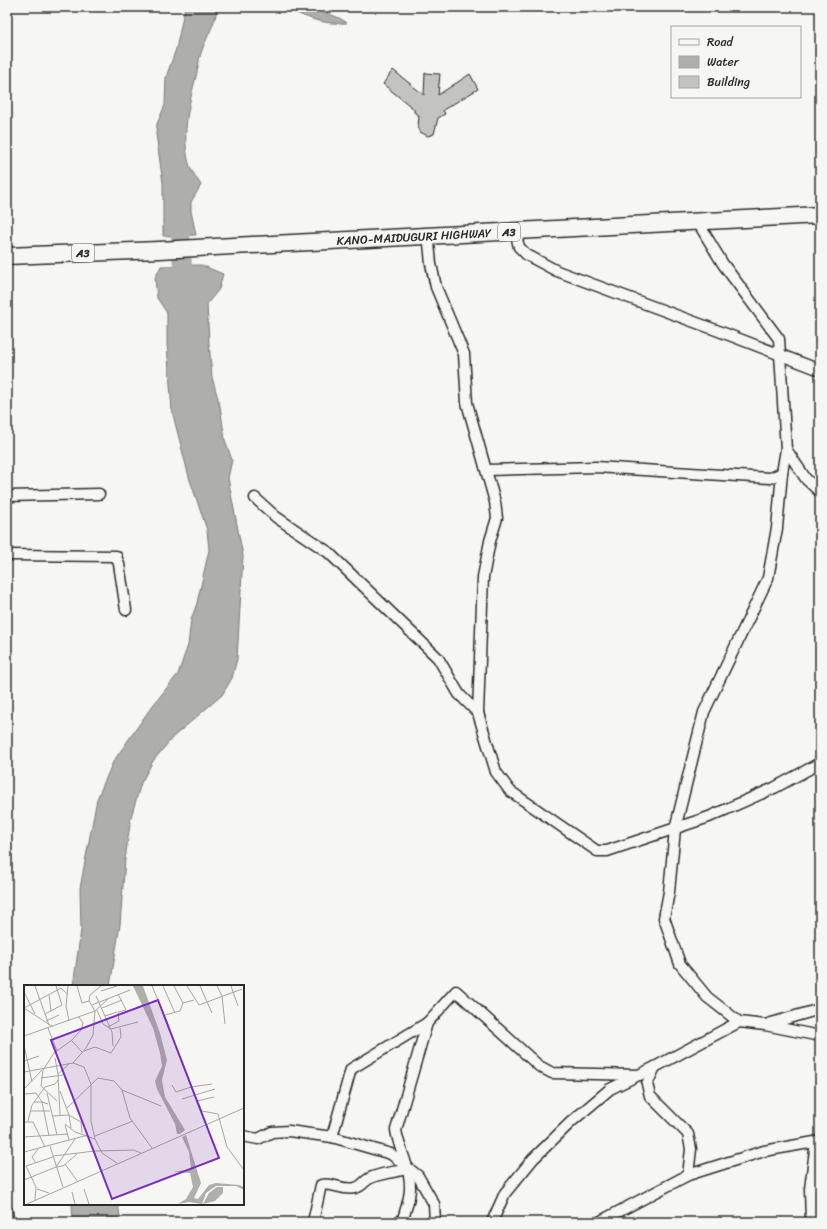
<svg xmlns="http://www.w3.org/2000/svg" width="827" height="1229" viewBox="0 0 827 1229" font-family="Sriracha,sans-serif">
<rect width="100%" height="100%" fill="#f6f6f2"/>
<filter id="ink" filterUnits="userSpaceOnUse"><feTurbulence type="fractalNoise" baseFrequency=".025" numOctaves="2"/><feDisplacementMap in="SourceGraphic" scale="8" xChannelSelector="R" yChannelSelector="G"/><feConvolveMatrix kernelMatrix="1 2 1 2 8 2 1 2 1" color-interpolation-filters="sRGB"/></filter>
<g filter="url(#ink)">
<!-- water -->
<g fill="#aeaeab" stroke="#7a7a78">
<path d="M185 7H217C216 24 206 37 201 53 198 62 198 71 195 80 188 108 181 138 190 167 193 173 197 179 201 185L191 202V211L196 235 163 236V183L156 134 157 124 165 105 166 77 176 49Z"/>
<path d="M285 7C302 7 334 12 347 23 324 25 305 18 285 7Z"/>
<path d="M201 265 223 274 219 289 207 304 209 343 212 377 220 406 225 440 232 460 228 478 243 556 237 659 232 678 222 695 173 737 153 761 141 783 131 817 125 859 120 925 110 986H73L81 930 80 888 97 799 113 762 150 709 178 674 188 645 191 620 197 603 209 550 207 530 189 477 172 411 167 344V313L157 298 155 278 161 266Z"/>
<path d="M72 1204H118L121 1222H73Z"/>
</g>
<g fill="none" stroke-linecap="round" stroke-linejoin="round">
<!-- river -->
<path stroke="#aeaeab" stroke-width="19" d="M179 210 184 291"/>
</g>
<!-- building -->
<path fill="#c3c3c0" stroke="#2b2b2b" d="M393 70 424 95 425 73 440 74 438 95 470 74 478 89 443 110 445 114 438 118 434 134 428 136 420 132 418 127 419 116 414 112V109L383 84Z"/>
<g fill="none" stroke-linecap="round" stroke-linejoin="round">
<defs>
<g id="minor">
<path d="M697 221 723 264 779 339 786 449 782 473 777 528 768 578 704 712 675 829 669 892 664 918 680 964 707 997 739 1022 765 1025 820 1036"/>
<path d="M515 231 519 247 527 255 557 271 716 330 820 370"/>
<path d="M431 236 429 243 431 264 436 287 464 354 467 403 495 502 497 518 490 541 483 577 478 713 496 772 510 791 597 851H607L709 817 774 788 820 763"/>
<path d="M786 449 806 479 820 492"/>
<path d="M487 470 596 467 770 478 782 473"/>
<path d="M7 496 99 494"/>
<path d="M255 498 276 517 328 552 438 658 459 694 478 713"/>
<path d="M7 555 116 556 119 564 126 610"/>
<path d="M768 1024 820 1009"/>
<path d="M655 1067 647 1084 650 1096 688 1134 691 1149 688 1175"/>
<path d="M243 1136 258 1139 272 1132 289 1131 332 1137 391 1154 418 1176 434 1204 435 1222"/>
<path d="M332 1137 351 1069 427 1023 456 991 539 1066 552 1073 640 1075"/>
<path d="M7 1211 8 1222"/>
<path d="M313 1222 321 1185C333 1182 342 1191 355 1188 362 1187 364 1181 370 1178 381 1173 396 1172 407 1169"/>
<path d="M402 1222C405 1211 410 1200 410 1188 411 1168 399 1150 396 1130L427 1023"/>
<path d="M492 1222 505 1193 533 1159 571 1122 610 1089 655 1067 739 1022"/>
<path d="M599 1222 688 1175 764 1151 820 1141"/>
<path d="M811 1222 810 1189 816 1142"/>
</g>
<path id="trunk" d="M7 256 159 250 820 215"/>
</defs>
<!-- minor casing -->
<use href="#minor" stroke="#2b2b2b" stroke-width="13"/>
<!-- trunk casing -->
<use href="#trunk" stroke="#2b2b2b" stroke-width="19"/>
<!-- minor -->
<use href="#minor" stroke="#f6f6f2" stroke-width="10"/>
<!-- trunk -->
<use href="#trunk" stroke="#f6f6f2" stroke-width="16"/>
</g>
</g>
<g text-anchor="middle" stroke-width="3" stroke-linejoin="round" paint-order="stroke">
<!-- shield labels -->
<g fill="#f6f6f2" stroke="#686867" stroke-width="1">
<rect x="498" y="223" width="22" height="18" rx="3"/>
<rect x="72" y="244" width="22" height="18" rx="3"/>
</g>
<g font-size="11" font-weight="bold" fill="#2b2b2b">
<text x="509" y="236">A3</text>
<text x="83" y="257">A3</text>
</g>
<!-- street labels -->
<g font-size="12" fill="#2b2b2b" stroke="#f6f6f2">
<text transform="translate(414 237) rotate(-3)" y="4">KANO-MAIDUGURI HIGHWAY</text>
</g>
</g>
<!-- overview -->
<g transform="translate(24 985)">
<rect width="220" height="220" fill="#f6f6f2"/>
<path d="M109 1H119L136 48 143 75 138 95 141 112 161 145 156 149H153L151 139 133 104 131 96 138 81 136 68 129 43ZM162 150 177 198 170 213 174 214 185 200 192 198 215 200 220 202V205L212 201H192L182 208 178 219 165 217 154 219 162 214 169 202 166 188 149 187 167 184 165 167 158 152ZM193 202H199V208L191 216 179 219 185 208Z" fill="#aeaeab"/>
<path fill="none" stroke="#a5a5a2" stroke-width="1" d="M11 1 25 40M44 1 42 21 45 36M53 1 58 18 65 16M128 1 144 39M139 1 151 28M150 1 159 18M163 1 175 20 218 4M176 1 188 28M193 1 198 11 201 39M207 1 214 21M77 6 93 1M0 7 11 29M25 10 27 26M72 11 88 47 89 61M68 20 106 5M0 23 37 3 43 9M0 23 29 42M78 23 98 15M73 25 79 39 87 44 114 37M21 29 38 20 32 1M141 30 156 26 159 18 170 15M81 31 93 27M22 36 35 30M84 42 95 36 94 27 102 25 94 9M24 43 33 66M0 51 71 26 84 14M48 56 58 67M0 60 8 97M60 66 71 62 87 68 97 52 96 43M31 73 34 89M0 76 15 71M49 78 62 63 69 50 71 26 65 16 66 10 77 1M0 87 49 78 60 82 67 99V136L71 154 78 168 93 178M17 93 39 90M148 100 152 107 167 102 178 126 194 129 203 162 220 185M167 102 188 99M0 104 18 85M98 105 137 121M23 108 33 150M1 109 12 108 18 117 24 119M158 114 191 104M33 116 17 101 19 85 30 68 48 55 57 45 59 38 55 32M173 116 190 112M10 117H18L25 151M43 123 74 93 90 96 98 105 106 133 128 163M7 126H26M36 130 34 89 45 79M28 131 45 130 36 106M4 136 8 120 21 102 31 99 34 95M0 137H9L21 162M41 139 51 147 71 154M41 140 45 155M47 143 45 130 57 137 58 148M71 151 109 136M0 152 44 149M26 161 39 202M0 167 64 150M29 171 71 166 110 165 117 168M12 178 8 172 14 164M41 179 54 197M32 182 39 181 53 169M0 195 32 182 51 154M13 204 25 208M60 204 65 219M48 207 51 219M11 215 12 202 2 181 29 172M3 219 220 123"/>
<path fill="#7b2cbf" fill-opacity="0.15" stroke="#7b2cbf" stroke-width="2" d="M134 15 195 173 88 214 27 55Z"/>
<rect width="220" height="220" fill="none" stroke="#2b2b2b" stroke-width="2"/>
</g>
<!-- margin -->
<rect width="827" height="1229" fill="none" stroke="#f6f6f2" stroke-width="24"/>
<rect x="12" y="12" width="803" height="1205" fill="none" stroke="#2b2b2b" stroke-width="1.5" filter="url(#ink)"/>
<!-- legend -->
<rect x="671" y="26" width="130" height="72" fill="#f6f6f2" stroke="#a5a5a2"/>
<rect x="679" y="39" width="20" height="6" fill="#f6f6f2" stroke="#a5a5a2"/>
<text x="707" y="46" font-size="12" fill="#2b2b2b">Road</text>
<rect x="679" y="56" width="20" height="12" fill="#aeaeab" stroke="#a5a5a2"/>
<text x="707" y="66" font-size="12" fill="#2b2b2b">Water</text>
<rect x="679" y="76" width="20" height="12" fill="#c3c3c0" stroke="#a5a5a2"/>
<text x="707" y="86" font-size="12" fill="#2b2b2b">Building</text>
</svg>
